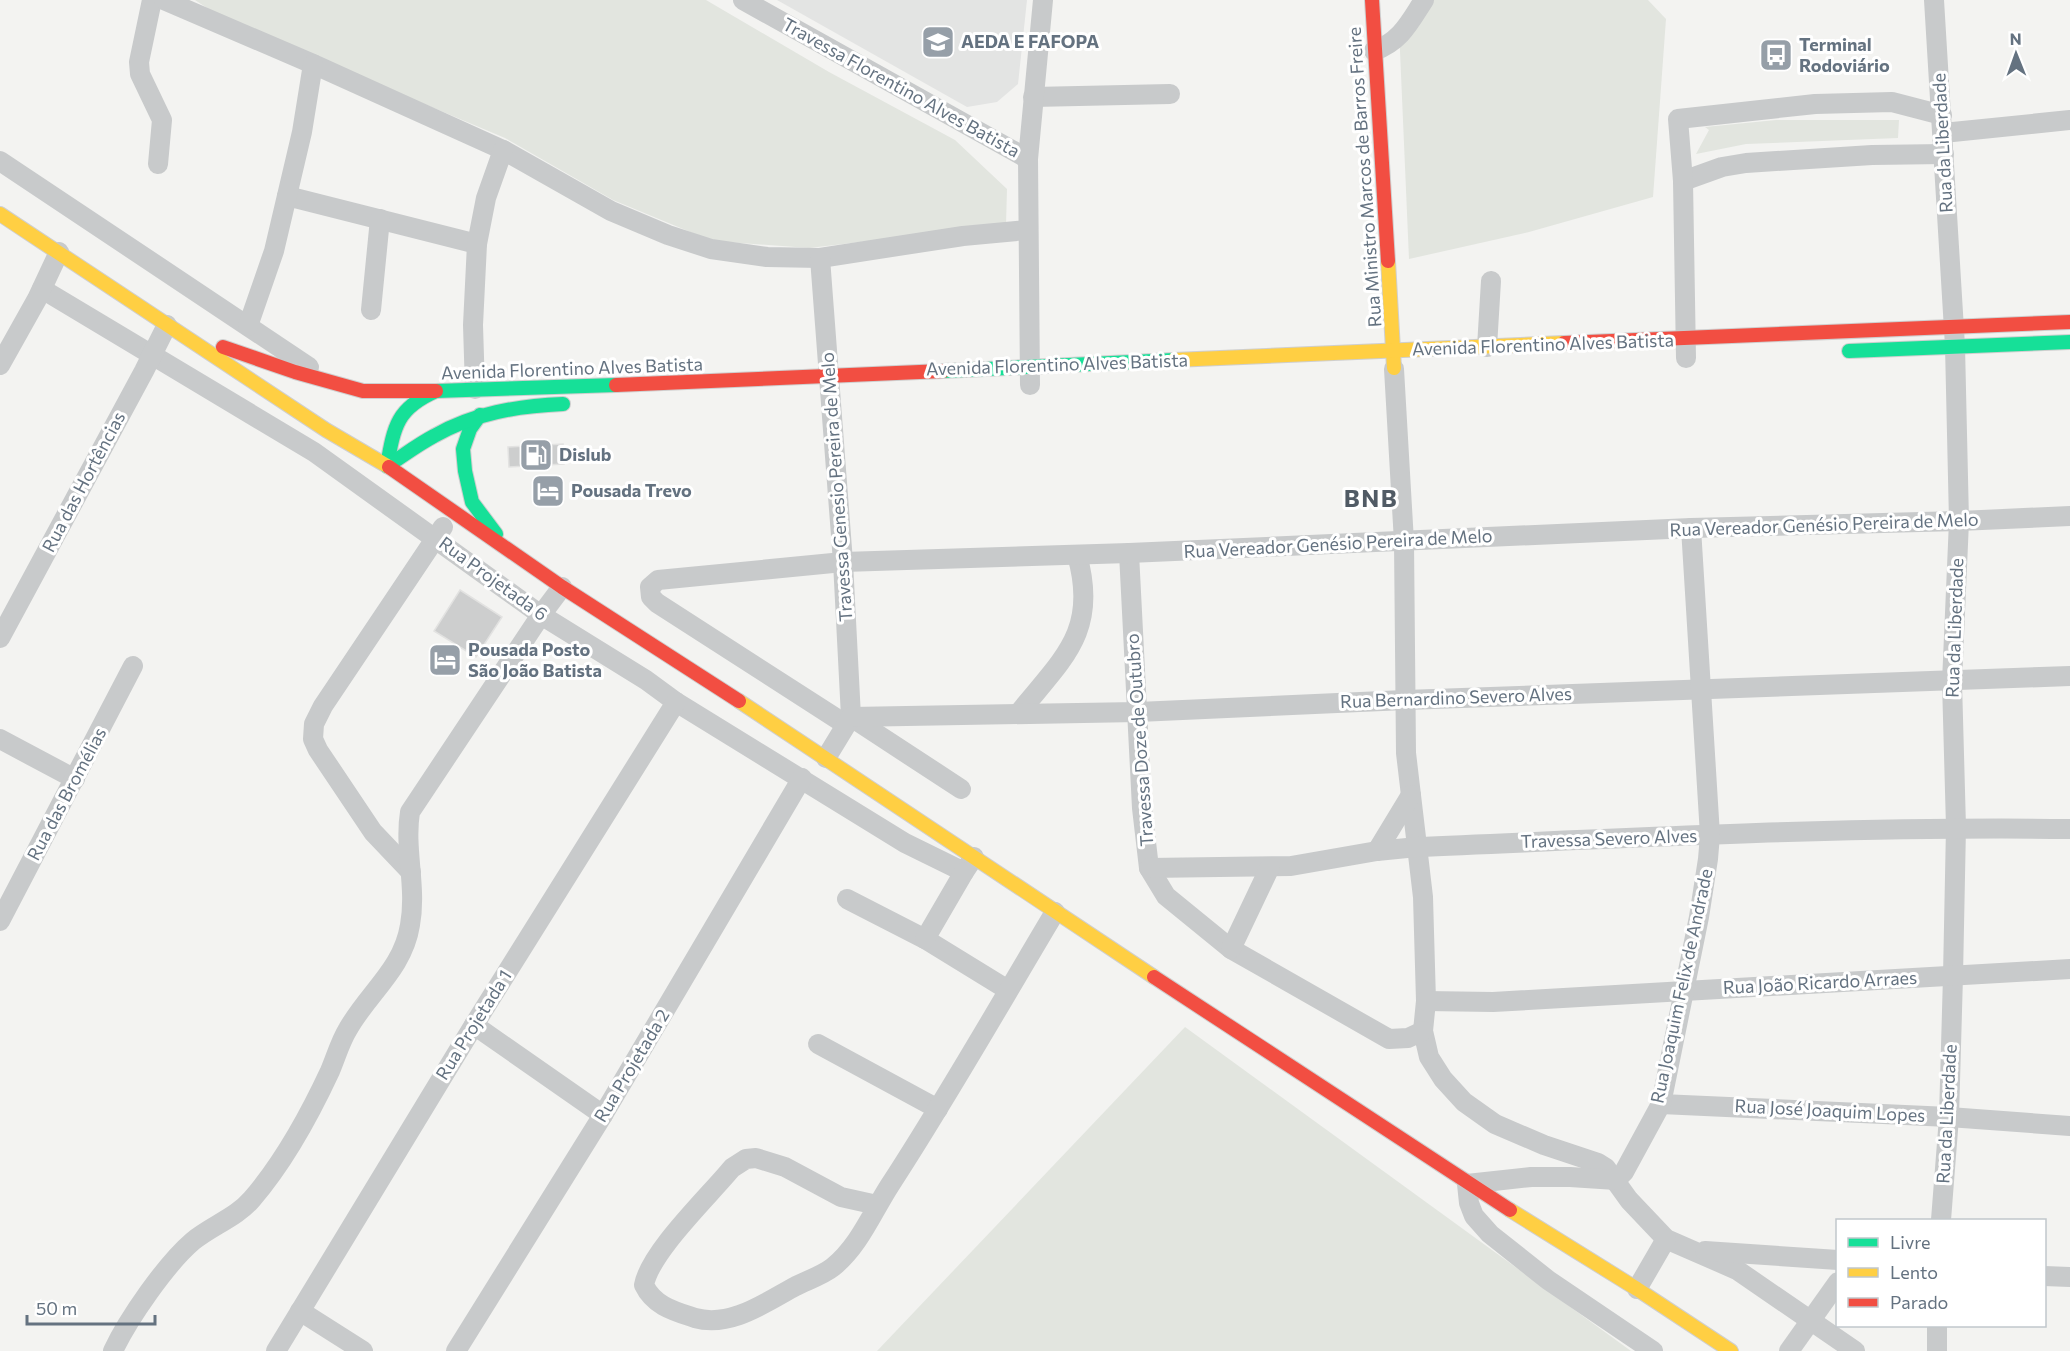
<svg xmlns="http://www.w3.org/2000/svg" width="2070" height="1351" viewBox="0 0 2070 1351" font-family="Commissioner,sans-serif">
<rect width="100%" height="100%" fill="#f3f3f1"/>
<!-- built -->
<path fill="#e3e4e3" d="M777 0H1027L1018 84 997 102 967 107Z"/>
<!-- green -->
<g fill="#e2e5df">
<path d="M195 0H706L829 72 955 140 1007 189 1006 225 809 248 712 241 613 200 505 138 225 20Z"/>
<path d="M1419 0H1648L1666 19 1653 197 1529 232 1409 259 1399 28Z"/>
<path d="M1776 120H1899L1898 138 1746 144 1696 154 1709 130 1705 127Z"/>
<path d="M1185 1027 1631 1351H877Z"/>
</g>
<!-- building -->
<g fill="#cdcece" stroke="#e2e2e1" stroke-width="1.5">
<path d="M563 444 564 464 509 467 508 447Z"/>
<path d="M460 590 502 617 476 657 434 631Z"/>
</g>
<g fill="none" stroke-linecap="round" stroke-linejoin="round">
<defs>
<g id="fast">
<path d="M1849 351 2070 342"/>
<path d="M943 371 1174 360"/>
<path d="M480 415 470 429 463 449 465 471 472 502 496 534"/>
<path d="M387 466C394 426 397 408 436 391L616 385"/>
<path d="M387 466C403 456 417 445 434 436 474 413 518 406 563 404"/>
</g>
<g id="slow">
<path d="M0 214 326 430 389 467"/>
<path d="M1388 261 1394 368"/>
<path d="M1174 360 1564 343"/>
<path d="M739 701 1154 977"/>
<path d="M1510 1210 1637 1289 1731 1351"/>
</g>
<g id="jam">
<path d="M1372 0 1388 261"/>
<path d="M1564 343 2070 322"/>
<path d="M223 347 295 372 363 391H436"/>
<path d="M616 385 943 371"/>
<path d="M389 467 562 587 739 701"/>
<path d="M1154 977 1510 1210"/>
</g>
</defs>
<!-- fast casing -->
<use href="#fast" stroke="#cfcfcf" stroke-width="16"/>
<!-- slow casing -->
<use href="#slow" stroke="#cfcfcf" stroke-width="16"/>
<!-- jam casing -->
<use href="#jam" stroke="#cfcfcf" stroke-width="16"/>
<!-- street -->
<g stroke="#c8cacb" stroke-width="20">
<path d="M152 0 139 62 140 74 162 120 158 164"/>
<path d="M164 0 313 64 503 150 611 211 668 235 711 249 767 257 820 258 963 236 1027 230"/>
<path d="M743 0 1028 159"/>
<path d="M1934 0 1955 346 1959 521 1952 682 1956 827 1953 976 1949 1117 1941 1220"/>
<path d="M1374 51C1401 41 1409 23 1424 0"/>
<path d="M1033 97 1170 94"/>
<path d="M1943 133 2070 120"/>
<path d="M0 161 309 367"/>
<path d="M1683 181 1722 167 1746 163 1872 155 1944 154"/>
<path d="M287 196 477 244"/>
<path d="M820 258 843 562 851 717 961 789"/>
<path d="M42 289 314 452 541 615 646 680 676 702 905 843 964 872 974 857"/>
<path d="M371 310 380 219"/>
<path d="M248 326 274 251 302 132 313 64"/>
<path d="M1487 347 1491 281"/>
<path d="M1686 358 1683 181 1678 119 1815 104 1892 102 1942 115"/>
<path d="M0 365 37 299 59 252"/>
<path d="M1394 369 1404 542 1406 753 1423 897 1426 1001 1423 1031 1429 1057 1443 1079 1464 1102 1495 1124 1544 1145 1598 1163 1606 1168 1629 1200 1666 1239 1737 1270 1855 1351"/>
<path d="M1030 385 1028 159 1043 0"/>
<path d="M475 389 473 325 477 244 486 198 503 150"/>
<path d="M1129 553 1142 808 1149 868 1166 896 1231 949 1389 1039 1408 1038 1423 1031"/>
<path d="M0 638 144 371 167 325"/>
<path d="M1018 714C1062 659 1099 632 1077 555"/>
<path d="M845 724 657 603 651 597 650 587 658 580 843 562 1129 553 1691 528 1959 521 2070 516"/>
<path d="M0 739 75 779"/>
<path d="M826 758 851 717 1138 712 1405 700 2070 676"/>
<path d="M1377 851 1411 795"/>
<path d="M1149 868 1291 866 1377 851 1417 847C1634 838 1852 826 2070 829"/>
<path d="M411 872 373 832 318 750 313 739 314 724 323 706 443 527"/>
<path d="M847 899 925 939 1008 990"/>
<path d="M0 921 133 666"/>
<path d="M925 939 964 872"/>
<path d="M1231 949 1270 867"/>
<path d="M1426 1001 1493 1002 2070 969"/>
<path d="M474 1025 603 1115"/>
<path d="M818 1044 938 1109"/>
<path d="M1661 1104 1949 1117 2070 1126"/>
<path d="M877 1205 841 1197 785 1167 756 1158 746 1159 732 1168C709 1196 650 1252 644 1285 654 1306 674 1311 695 1318 731 1328 766 1302 796 1286 808 1280 823 1275 833 1267 859 1246 872 1213 890 1185 948 1096 1000 1004 1055 912"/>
<path d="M1705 1251 1838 1260"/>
<path d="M2044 1276 2070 1277"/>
<path d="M1637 1289 1666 1239"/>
<path d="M300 1311 363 1351"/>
<path d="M113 1351C128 1319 166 1264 193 1241 211 1226 237 1217 252 1199 283 1163 310 1114 330 1071 336 1057 340 1042 348 1029 369 992 403 969 410 925 417 887 404 849 410 812L541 615 562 587"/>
<path d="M276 1351 474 1025 676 702"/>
<path d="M456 1351 603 1115 802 778"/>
<path d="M1653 1351 1548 1280 1490 1234 1474 1216 1469 1203 1467 1184 1531 1177H1570L1616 1180 1624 1172 1661 1104 1699 917 1708 859 1710 835 1691 528"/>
<path d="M1789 1351 1838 1282"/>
<path d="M1937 1351V1326"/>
</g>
<!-- fast -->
<use href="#fast" stroke="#16e098" stroke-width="14"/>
<!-- slow -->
<use href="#slow" stroke="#ffcf43" stroke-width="14"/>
<!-- jam -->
<use href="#jam" stroke="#f24e42" stroke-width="14"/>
</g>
<!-- icons -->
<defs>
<symbol id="university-square" viewBox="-11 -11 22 22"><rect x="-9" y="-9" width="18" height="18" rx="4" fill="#969fa8" stroke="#fff"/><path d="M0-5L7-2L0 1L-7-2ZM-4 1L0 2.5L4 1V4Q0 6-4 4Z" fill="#fff"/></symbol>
<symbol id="bus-square" viewBox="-11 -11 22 22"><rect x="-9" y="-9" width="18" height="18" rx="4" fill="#969fa8" stroke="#fff"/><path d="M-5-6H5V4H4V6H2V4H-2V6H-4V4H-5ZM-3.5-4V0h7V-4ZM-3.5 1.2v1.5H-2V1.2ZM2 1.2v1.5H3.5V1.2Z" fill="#fff"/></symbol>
<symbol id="fuel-square" viewBox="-11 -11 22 22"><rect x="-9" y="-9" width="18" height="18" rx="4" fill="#969fa8" stroke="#fff"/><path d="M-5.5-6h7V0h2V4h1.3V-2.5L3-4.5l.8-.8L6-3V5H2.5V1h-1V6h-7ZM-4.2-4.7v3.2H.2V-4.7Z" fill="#fff"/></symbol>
<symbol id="hotel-square" viewBox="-11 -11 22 22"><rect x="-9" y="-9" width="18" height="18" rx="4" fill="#969fa8" stroke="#fff"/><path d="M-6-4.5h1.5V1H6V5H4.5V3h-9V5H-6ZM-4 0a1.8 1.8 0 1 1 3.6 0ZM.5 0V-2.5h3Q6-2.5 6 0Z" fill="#fff"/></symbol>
</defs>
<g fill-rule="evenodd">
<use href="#university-square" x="919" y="23" width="38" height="38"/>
<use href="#bus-square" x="1757" y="36" width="38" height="38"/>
<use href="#fuel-square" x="517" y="436" width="38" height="38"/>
<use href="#hotel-square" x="529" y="472" width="38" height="38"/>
<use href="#hotel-square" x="426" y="641" width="38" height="38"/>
</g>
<g text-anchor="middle" stroke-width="6" stroke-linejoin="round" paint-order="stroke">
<!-- poi labels -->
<g font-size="18" font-weight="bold" fill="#647280" stroke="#fff" text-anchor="start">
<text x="961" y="48">AEDA E FAFOPA</text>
<text x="1799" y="51">Terminal<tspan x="1799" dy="21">Rodoviário</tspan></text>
<text x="559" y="461">Dislub</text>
<text x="571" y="497">Pousada Trevo</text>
<text x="468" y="656">Pousada Posto<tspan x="468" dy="21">São João Batista</tspan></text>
</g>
<!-- street labels -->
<g font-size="18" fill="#647280" stroke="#fff">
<text transform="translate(901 88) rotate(29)" y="6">Travessa Florentino Alves Batista</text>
<text transform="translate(1943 143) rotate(-93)" y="6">Rua da Liberdade</text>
<text transform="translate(1365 177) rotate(-94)" y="6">Rua Ministro Marcos de Barros Freire</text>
<text transform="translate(1543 345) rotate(-2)" y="6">Avenida Florentino Alves Batista</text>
<text transform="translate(1057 365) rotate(-2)" y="6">Avenida Florentino Alves Batista</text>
<text transform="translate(572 369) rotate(-2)" y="6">Avenida Florentino Alves Batista</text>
<text transform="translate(84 482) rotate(-62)" y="6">Rua das Hortências</text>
<text transform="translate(837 487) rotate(-94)" y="6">Travessa Genesio Pereira de Melo</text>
<text transform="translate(1824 525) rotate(-2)" y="6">Rua Vereador Genésio Pereira de Melo</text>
<text transform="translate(1338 544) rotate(-3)" y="6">Rua Vereador Genésio Pereira de Melo</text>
<text transform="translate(493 579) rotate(36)" y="6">Rua Projetada 6</text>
<text transform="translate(1955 628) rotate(-88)" y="6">Rua da Liberdade</text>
<text transform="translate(1456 698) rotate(-2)" y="6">Rua Bernardino Severo Alves</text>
<text transform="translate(1140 740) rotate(-94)" y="6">Travessa Doze de Outubro</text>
<text transform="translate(67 794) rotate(-62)" y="6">Rua das Bromélias</text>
<text transform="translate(1609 839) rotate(-2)" y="6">Travessa Severo Alves</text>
<text transform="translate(1820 983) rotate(-3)" y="6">Rua João Ricardo Arraes</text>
<text transform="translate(1682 986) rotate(-78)" y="6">Rua Joaquim Felix de Andrade</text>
<text transform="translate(474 1025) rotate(-58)" y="6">Rua Projetada 1</text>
<text transform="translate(632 1066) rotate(-59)" y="6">Rua Projetada 2</text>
<text transform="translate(1830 1111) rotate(3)" y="6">Rua José Joaquim Lopes</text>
<text transform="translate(1947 1114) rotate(-87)" y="6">Rua da Liberdade</text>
</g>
<!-- district labels -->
<g font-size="24" font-weight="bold" letter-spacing="1.5" fill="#515b65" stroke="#fff">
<text x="1371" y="507">BNB</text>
</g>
</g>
<!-- legend -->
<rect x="1836" y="1219" width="210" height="108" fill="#ffffff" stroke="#c1c7cc" stroke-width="1.5"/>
<rect x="1848" y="1238" width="30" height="9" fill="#16e098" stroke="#c1c7cc" stroke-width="1.5"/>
<text x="1890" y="1249" font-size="18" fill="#647280">Livre</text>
<rect x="1848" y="1268" width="30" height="9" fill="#ffcf43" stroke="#c1c7cc" stroke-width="1.5"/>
<text x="1890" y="1279" font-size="18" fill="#647280">Lento</text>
<rect x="1848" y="1298" width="30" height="9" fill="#f24e42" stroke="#c1c7cc" stroke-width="1.5"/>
<text x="1890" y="1309" font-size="18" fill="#647280">Parado</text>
<!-- north arrow -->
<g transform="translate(2016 54) rotate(359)" stroke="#ffffff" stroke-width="4.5" paint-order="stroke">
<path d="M0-4.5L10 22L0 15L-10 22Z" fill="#647280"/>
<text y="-9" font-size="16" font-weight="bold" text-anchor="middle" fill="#647280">N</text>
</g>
<!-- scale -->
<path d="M27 1315v9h128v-9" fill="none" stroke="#647280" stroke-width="3"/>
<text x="36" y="1315" font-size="18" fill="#647280" stroke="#ffffff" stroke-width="4.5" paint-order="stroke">50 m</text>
</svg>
